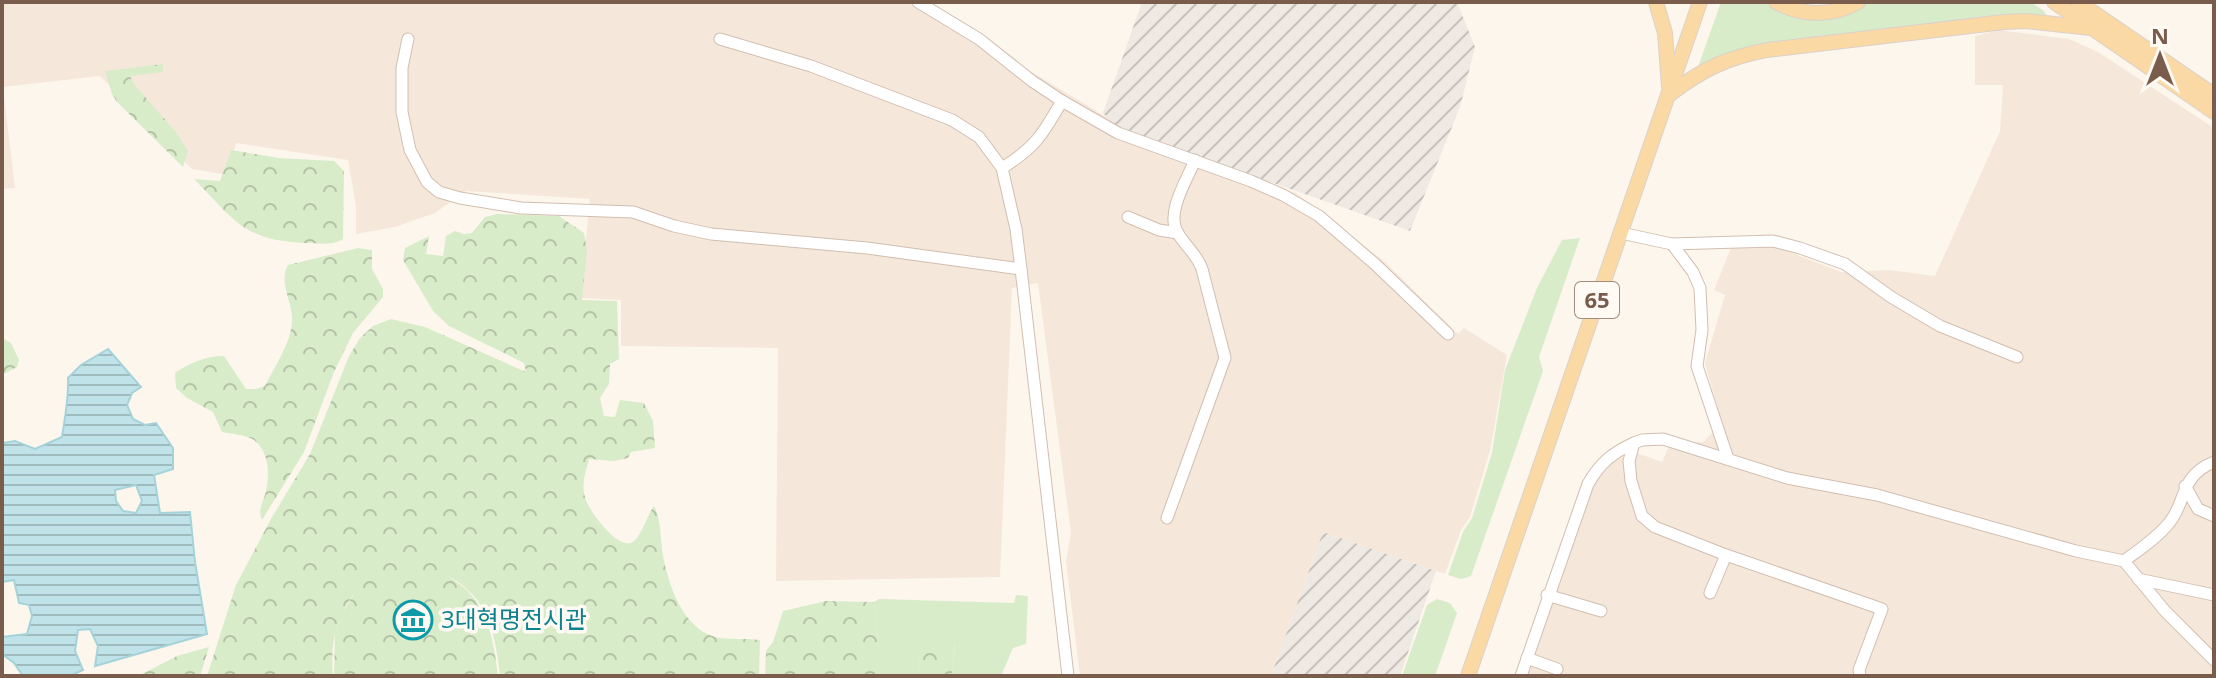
<svg xmlns="http://www.w3.org/2000/svg" width="2216" height="678" viewBox="0 0 2216 678" font-family="'Open Sans','Noto Sans KR',sans-serif">
<defs>
<pattern id="industrial-furrows" width="10" height="10" patternUnits="userSpaceOnUse" patternTransform="scale(2)"><rect width="10" height="10" fill="#efe9e4"/><path d="M-1 1l2-2M0 10L10 0M9 11l2-2" fill="none" stroke="#c7c0bb"/></pattern>
<pattern id="forest-crowns" width="20" height="18" patternUnits="userSpaceOnUse" patternTransform="scale(2)"><rect width="20" height="18" fill="#d8ecc9"/><path d="M2 6a3 3 0 1 1 6 0M12 15a3 3 0 1 1 6 0" fill="none" stroke="#b4c2a5"/></pattern>
<pattern id="water-rules" width="6" height="5" patternUnits="userSpaceOnUse" patternTransform="scale(2)"><rect width="6" height="5" fill="#bfe3e8"/><path d="M0 2.5h6" fill="none" stroke="#a0bbbe"/></pattern>
</defs>
<rect width="100%" height="100%" fill="#fdf6ec"/>
<!-- residential -->
<g fill="#f5e8da">
<path d="M2 2H916L1123 127 1296 193 1385 262 1458 334 1464 328 1507 355 1490 451 1470 517 1461 530 1445 574 1323 532 1271 676H1080L1066 561 1071 533 1038 283 1012 288 1000 577 776 581 778 348 621 346V300L580 298 590 199 466 191 435 213 395 227 356 234V207L348 160 236 143 228 175 192 169 100 76 3 87 15 188 2 189Z"/>
<path d="M1999 30 2069 39 2098 52 2214 128V676H1524L1578 523 1597 480 1615 460 1637 453 1662 462 1670 444 1703 442 1722 423 1705 363 1725 295 1714 290 1732 245H1772L1841 272 1889 270 1935 276 2000 131 2003 85H1975V36Z"/>
</g>
<!-- industrial -->
<g fill="url(#industrial-furrows)">
<path d="M1142 2H1457L1475 47 1460 107 1410 231 1117 128 1103 113Z"/>
<path d="M1323 532 1436 571 1400 676H1271Z"/>
</g>
<!-- grass -->
<g fill="#d8ecc9">
<path d="M1721 2C1734 2 1754 0 1766 3 1771 6 1776 11 1782 13 1812 26 1842 21 1868 2H2031L2044 11 2047 16 2005 17 1743 49 1720 56 1698 67Z"/>
<path d="M1580 238 1539 357 1543 371 1471 576 1461 579 1448 575 1463 532 1472 518 1492 453 1505 370 1537 288 1562 240Z"/>
<path d="M1016 595 1028 596 1026 644 1013 648 1001 676H952L955 643 919 652 918 676H879V649L874 602 879 599 1014 603Z"/>
<path d="M1437 599 1450 603 1457 613 1435 676H1402L1427 605Z"/>
</g>
<!-- forest -->
<g fill="url(#forest-crowns)">
<path d="M163 64V72L130 76 134 84 175 131 188 151 183 167 117 102 112 94 105 71Z"/>
<path d="M231 150 279 158 334 161 344 171 343 239C332 246 318 243 305 243 242 240 235 220 194 179L220 181Z"/>
<path d="M497 214 559 216 584 233 587 250 582 300 617 301 619 359 610 364 609 384 600 398 604 416 615 417 620 400 644 403 653 421 655 448 631 452 628 458 614 461 589 459C586 471 581 484 585 497 588 510 616 548 631 543 641 539 647 515 654 506 662 522 660 539 663 556 669 586 682 627 715 637 729 640 745 638 760 640L759 676H500C495 633 489 598 448 576 452 579 458 583 463 587 489 608 494 644 498 676H334L335 634 341 615 356 591C336 617 330 643 333 676H207L236 585 271 519 310 454 349 356 360 338 373 326 391 319 425 327 526 372 524 363 449 326 433 311 403 260 405 248 429 236 426 254 443 256 446 236 455 231 464 234 472 233 485 217Z"/>
<path d="M358 248 372 250V269L383 289V297L353 333 334 372 304 452 262 520C258 510 262 504 265 495 270 477 270 452 254 440 247 435 232 434 222 432L213 412 187 398 176 388 175 373C189 363 206 356 224 356L246 389H256L265 386C275 366 291 343 292 321 293 301 278 283 288 265Z"/>
<path d="M2 338 11 343 19 360 17 367 2 375Z"/>
<path d="M826 601 874 602 879 649V676H765L766 651 773 642 783 611Z"/>
<path d="M955 642 952 676H918L919 652Z"/>
<path d="M209 647 200 676H138L177 656Z"/>
</g>
<!-- water -->
<path fill="url(#water-rules)" stroke="#a5d3da" stroke-width="2" fill-rule="evenodd" d="M108 349 141 387 132 393 127 405 133 419 145 425 156 423 173 448V469L154 475 160 513 190 512 195 562 207 634 95 666 98 646 90 629 78 630 75 651 83 670 70 676H23L14 663 2 654V637L27 634 32 616 29 605 19 603 14 580 2 582V443L15 441 35 449 62 437C65 417 69 398 68 378L81 365ZM136 485 142 501 136 513 123 511 116 501 115 490Z"/>
<g fill="none" stroke-linecap="round" stroke-linejoin="round">
<defs>
<g id="minor">
<path d="M918 2 979 39 1032 81 1062 101 1118 133 1251 181 1283 195 1319 216 1375 264 1448 334"/>
<path d="M408 39 402 68V112L410 150 427 182 439 192 460 198 521 208 633 212 674 226 711 234 867 248 1021 269"/>
<path d="M720 39 811 66 952 120 979 137 1002 168 1016 229 1021 269 1068 676"/>
<path d="M1002 168C1036 147 1043 134 1062 101"/>
<path d="M1128 217 1159 230 1178 233"/>
<path d="M1621 233 1672 244 1773 241 1800 248 1845 264 1891 297 1940 326 2017 357"/>
<path d="M1672 244 1693 272 1700 288 1702 330 1697 366 1728 459"/>
<path d="M2185 486 2198 509 2214 516"/>
<path d="M1167 518 1225 358 1202 269C1197 254 1185 246 1177 232 1166 212 1187 180 1195 160"/>
<path d="M1726 555 1882 609 1859 670 1860 676"/>
<path d="M2124 561C2140 549 2157 538 2169 523 2187 502 2179 476 2214 462"/>
<path d="M2138 579 2214 595"/>
<path d="M1710 593 1726 555 1655 527 1642 516 1631 481 1629 461 1634 443 1642 440 1663 439 1787 478 1877 495 2076 551 2124 561 2165 611 2214 660"/>
<path d="M1547 595 1601 611"/>
<path d="M1527 658 1557 669"/>
<path d="M1521 676 1588 484C1600 463 1612 453 1634 443"/>
</g>
<g id="major">
<path d="M1656 2 1665 33 1669 86"/>
<path d="M1776 2C1801 16 1833 17 1858 2"/>
<path d="M2054 2 2214 112"/>
<path d="M2078 2 2214 95"/>
<path d="M1670 94C1703 69 1726 58 1767 50L2004 22 2026 21 2091 28"/>
<path d="M1468 676 1700 2"/>
</g>
</defs>
<!-- minor casing -->
<use href="#minor" stroke="#d1beb0" stroke-width="13"/>
<!-- major casing -->
<use href="#major" stroke="#dad1cd" stroke-width="16"/>
<!-- minor -->
<use href="#minor" stroke="#fff" stroke-width="11"/>
<!-- major -->
<use href="#major" stroke="#fbd9a5" stroke-width="14"/>
</g>
<!-- icons -->
<defs>
<symbol id="museum-ring" viewBox="-11 -11 22 22"><circle r="9.5" fill="#fffaf3" stroke="#0f9aa8" stroke-width="1.5"/><path d="M0-6L6-3V-2H-6V-3ZM-5-1h2V3h-2ZM-1-1h2V3h-2ZM3-1h2V3H3ZM-6 4H6V6H-6Z" fill="#0f9aa8"/></symbol>
</defs>
<g fill-rule="evenodd">
<use href="#museum-ring" x="391" y="598" width="44" height="44"/>
</g>
<g text-anchor="middle" stroke-width="7" stroke-linejoin="round" paint-order="stroke">
<!-- shield labels -->
<rect fill="#fffaf3" stroke="#a28b7f" stroke-width="2" x="1575" y="282" width="44" height="36" rx="6"/>
<g font-size="22" font-weight="bold" fill="#7a5c4d">
<text x="1597" y="308">65</text>
</g>
<!-- culture labels -->
<g font-size="24" fill="#0d838f" stroke="#fffaf3" text-anchor="start">
<text x="441" y="628">3대혁명전시관</text>
</g>
</g>
<!-- border -->
<rect width="2216" height="678" fill="none" stroke="#7a5c4d" stroke-width="8"/>
<!-- north arrow -->
<g transform="translate(2160 56)" stroke="#fffaf3" stroke-width="6" paint-order="stroke">
<path d="M0-6L14 30L0 20L-14 30Z" fill="#7a5c4d"/>
<text y="-12" font-size="22" font-weight="bold" text-anchor="middle" fill="#7a5c4d">N</text>
</g>
</svg>
